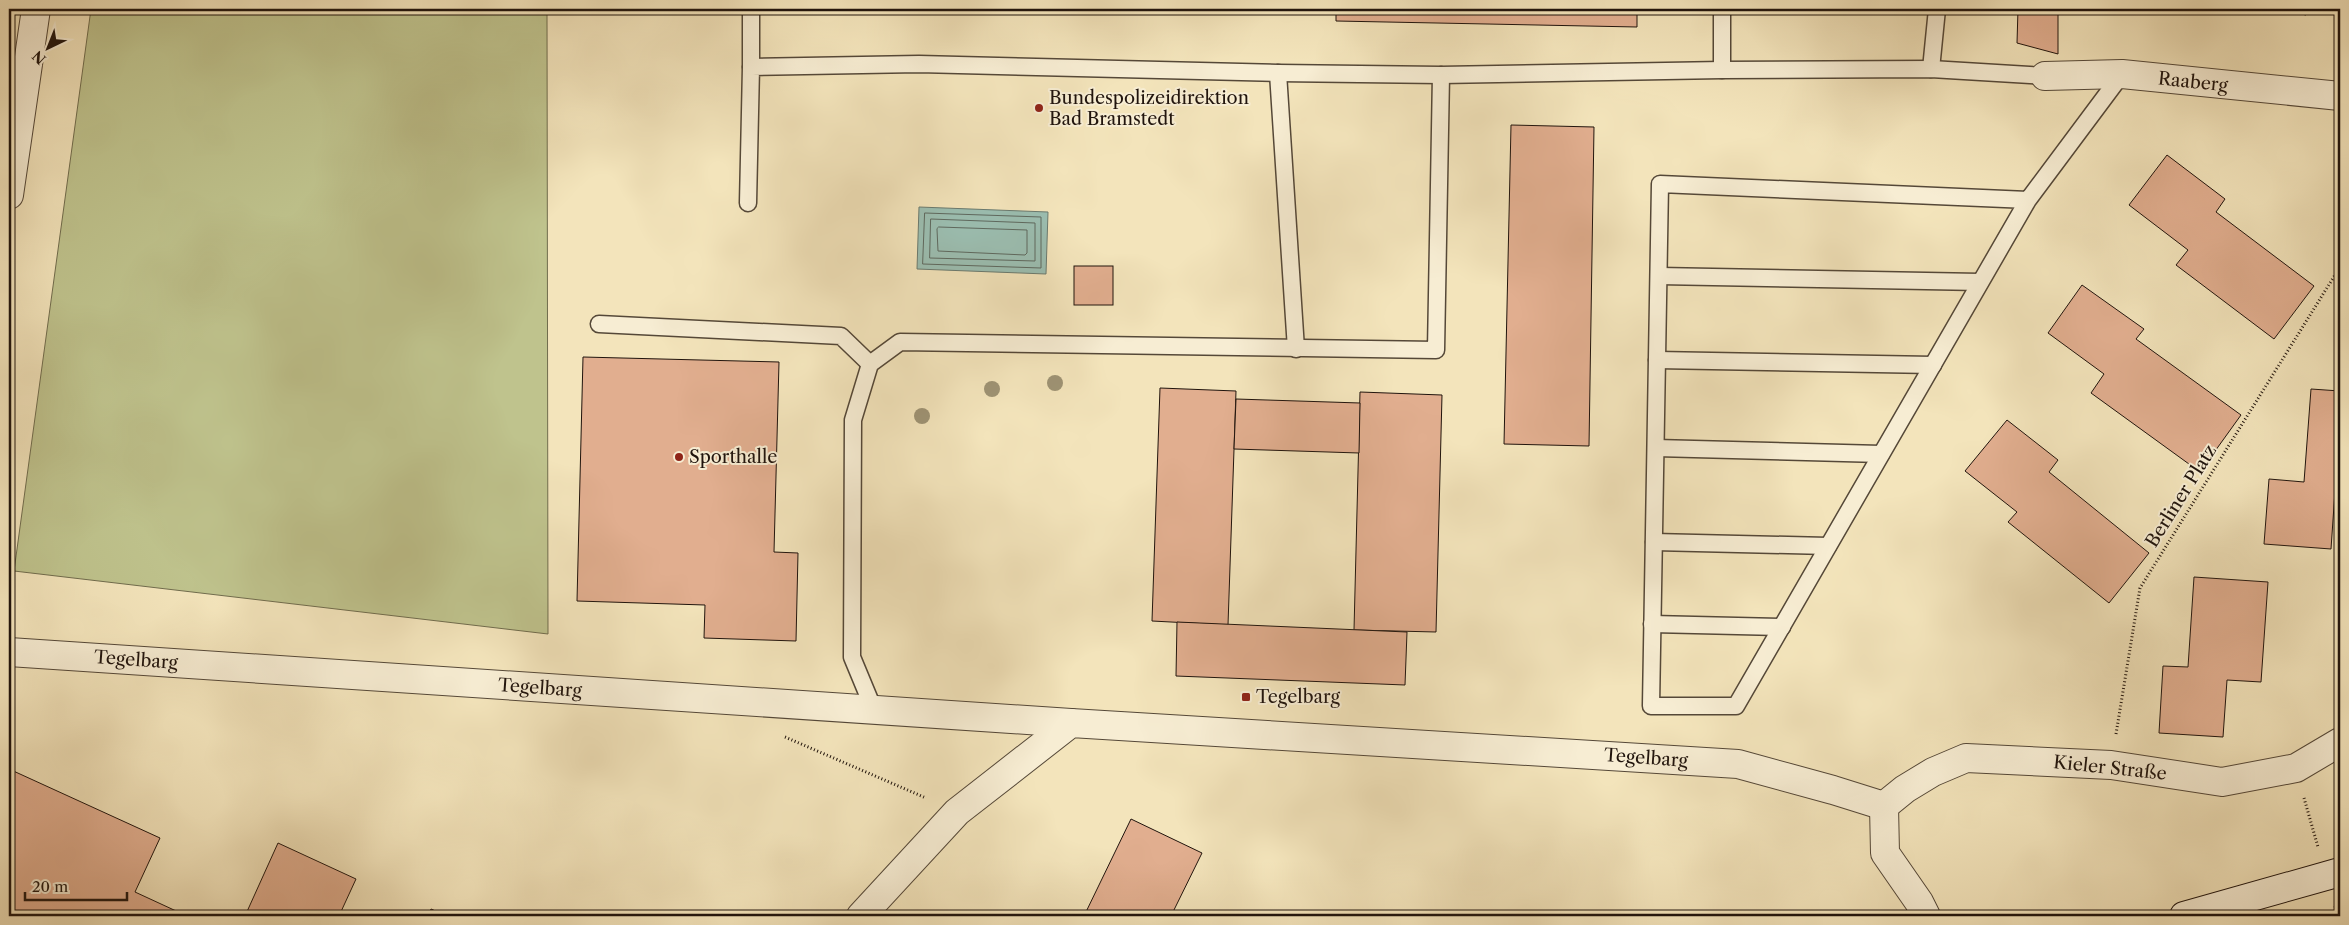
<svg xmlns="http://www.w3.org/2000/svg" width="2349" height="925" viewBox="0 0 2349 925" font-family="'Libre Caslon Text',serif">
<rect width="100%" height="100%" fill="#f3e4bb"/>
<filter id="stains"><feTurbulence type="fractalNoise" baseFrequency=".004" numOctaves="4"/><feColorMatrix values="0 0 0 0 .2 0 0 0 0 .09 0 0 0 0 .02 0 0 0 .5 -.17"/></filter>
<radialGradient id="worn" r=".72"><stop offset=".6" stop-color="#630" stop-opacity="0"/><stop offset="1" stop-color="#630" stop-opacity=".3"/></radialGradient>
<!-- green -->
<path fill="#bfc38d" stroke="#706c4d" d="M91 9H547L548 634 14 571Z"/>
<!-- water -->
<path fill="#9bbeb1" stroke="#6a7a6f" d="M919 207 1048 212 1046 274 917 269Z"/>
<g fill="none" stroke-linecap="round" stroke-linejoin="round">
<!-- shore -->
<g stroke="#5e695f" stroke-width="1">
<path d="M925 213 1041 217V268L923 264Z"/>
<path d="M931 219 1035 223V261L930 258Z"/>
<path d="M939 227 1027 230V253L1025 255 938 251 937 229Z"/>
</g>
</g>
<!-- building -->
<g fill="#e1ae8f" stroke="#20140d">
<path d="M999 9H1091V13L999 14Z"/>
<path d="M1336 9H1637V27L1336 21Z"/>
<path d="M2018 9H2058V54L2017 43Z"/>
<path d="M2277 9H2307L2306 15Z"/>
<path d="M1511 125 1594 127 1589 446 1504 444Z"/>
<path d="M2167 155 2225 199 2216 212 2314 286 2274 339 2176 265 2188 250 2129 205Z"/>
<rect x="1074" y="266" width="39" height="39"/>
<path d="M2082 285 2144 329 2136 339 2241 415 2200 472 2091 393 2104 374 2048 333Z"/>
<path d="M583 357 779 362 774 552 798 553 796 641 704 638 705 605 577 601Z"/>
<path d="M1160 388 1236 391 1228 625 1152 621Z"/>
<path d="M2311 389 2340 391V491H2335L2331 549 2264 544 2269 479 2304 482Z"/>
<path d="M1360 392 1442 395 1436 632 1354 630Z"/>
<path d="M1236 399 1360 403 1359 453 1234 449Z"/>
<path d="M2007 420 2058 460 2049 472 2149 553 2109 603 2008 522 2017 512 1965 471Z"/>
<path d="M2194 577 2268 582 2261 682 2227 680 2223 737 2159 733 2163 666 2188 667Z"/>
<path d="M1177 622 1407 632 1405 685 1176 676Z"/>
<path d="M9 769 160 838 135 892 187 916H9Z"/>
<path d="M1131 819 1202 853 1171 916H1084Z"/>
<path d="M278 843 356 879 339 916H245Z"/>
<path d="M431 909 447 916H428Z"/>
</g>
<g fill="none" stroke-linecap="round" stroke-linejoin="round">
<defs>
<g id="lane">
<path d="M1722 9V70"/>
<path d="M751 67V9"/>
<path d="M1931 69 1937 9"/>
<path d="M1278 73 1296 349"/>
<path d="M2028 200 1660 184 1651 706H1736L2028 200 2122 74"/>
<path d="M748 203 751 67 919 64 1278 73 1441 75 1722 70 1931 69 2045 76"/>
<path d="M1659 276 1980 282"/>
<path d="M599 324 841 336 870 364"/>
<path d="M1657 360 1933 365"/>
<path d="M1656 448 1881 454"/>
<path d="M1654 542 1828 546"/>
<path d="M1652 624 1782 627"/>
<path d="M874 710 852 657 853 420 870 364 900 342 1436 350 1441 75"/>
</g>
<g id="street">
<path d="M2045 76 2122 74 2340 96"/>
<path d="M9 195 36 9"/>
<path d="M9 652 1071 723"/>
<path d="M1884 806 1905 789 1933 772 1966 758 2111 765 2222 782 2296 768 2340 742"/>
<path d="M1884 806 1885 853 1919 902 1926 916"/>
<path d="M861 916 957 812 1071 723 1738 764 1833 790 1884 806"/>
</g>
<path id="secondary" d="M2184 916 2340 872"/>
</defs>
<!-- lane casing -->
<use href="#lane" stroke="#554838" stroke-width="19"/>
<!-- street casing -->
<use href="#street" stroke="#554838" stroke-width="30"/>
<!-- secondary casing -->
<use href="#secondary" stroke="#20140d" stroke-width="30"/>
<!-- path -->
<g stroke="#20140d" stroke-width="3" stroke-dasharray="1 2.5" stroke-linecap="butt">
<path d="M2116 734 2140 588 2340 267"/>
<path d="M785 737 926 798"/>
<path d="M2304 798 2318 847"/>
<path d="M2335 906 2338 916"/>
</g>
<!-- lane -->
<use href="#lane" stroke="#f7edd3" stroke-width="16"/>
<!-- street -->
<use href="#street" stroke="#f7edd3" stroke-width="28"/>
<!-- secondary -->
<use href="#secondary" stroke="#f7edd3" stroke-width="28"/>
</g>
<!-- trees -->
<g fill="#9e9374">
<circle cx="1055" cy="383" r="8"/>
<circle cx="992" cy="389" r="8"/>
<circle cx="922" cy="416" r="8"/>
</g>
<!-- markers -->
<g fill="#8f2418" stroke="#f7edd3" stroke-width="2">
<circle cx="1039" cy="108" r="5"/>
<circle cx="679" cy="457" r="5"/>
<rect x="1241" y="692" width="10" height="10" rx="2.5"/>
</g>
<g text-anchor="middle" stroke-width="4" stroke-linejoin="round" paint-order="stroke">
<!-- street labels -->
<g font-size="18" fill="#20140d" stroke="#f7edd3">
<text transform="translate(2193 82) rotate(6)" y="6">Raaberg</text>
<text transform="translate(2181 496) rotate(-58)" y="6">Berliner Platz</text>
<text transform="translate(136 660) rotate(4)" y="6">Tegelbarg</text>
<text transform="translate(540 688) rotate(4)" y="6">Tegelbarg</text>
<text transform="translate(1646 758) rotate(4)" y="6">Tegelbarg</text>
<text transform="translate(2110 768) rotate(6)" y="6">Kieler Straße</text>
</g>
<!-- poi labels -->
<g font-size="18" fill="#20140d" stroke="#f7edd3" text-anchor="start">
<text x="1049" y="104">Bundespolizeidirektion<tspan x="1049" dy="21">Bad Bramstedt</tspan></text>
<text x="689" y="463">Sporthalle</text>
<text x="1256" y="703">Tegelbarg</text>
</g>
</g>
<!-- margin -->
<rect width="2349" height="925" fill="none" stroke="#f3e4bb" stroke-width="30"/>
<rect x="10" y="10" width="2329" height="905" fill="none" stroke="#20140d" stroke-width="2.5"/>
<rect x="15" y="15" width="2319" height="895" fill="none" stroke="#20140d"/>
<!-- north arrow -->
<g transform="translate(48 48) rotate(223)" stroke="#f7edd3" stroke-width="4" paint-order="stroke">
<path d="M0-4L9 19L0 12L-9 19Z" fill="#20140d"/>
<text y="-8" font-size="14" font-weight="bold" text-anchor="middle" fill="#20140d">N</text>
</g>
<!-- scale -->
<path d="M25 892v8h102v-8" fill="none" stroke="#20140d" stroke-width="2.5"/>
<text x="32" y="892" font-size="15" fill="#20140d" stroke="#f7edd3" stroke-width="4" paint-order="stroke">20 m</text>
<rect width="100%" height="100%" filter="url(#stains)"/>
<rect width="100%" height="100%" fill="url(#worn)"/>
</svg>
